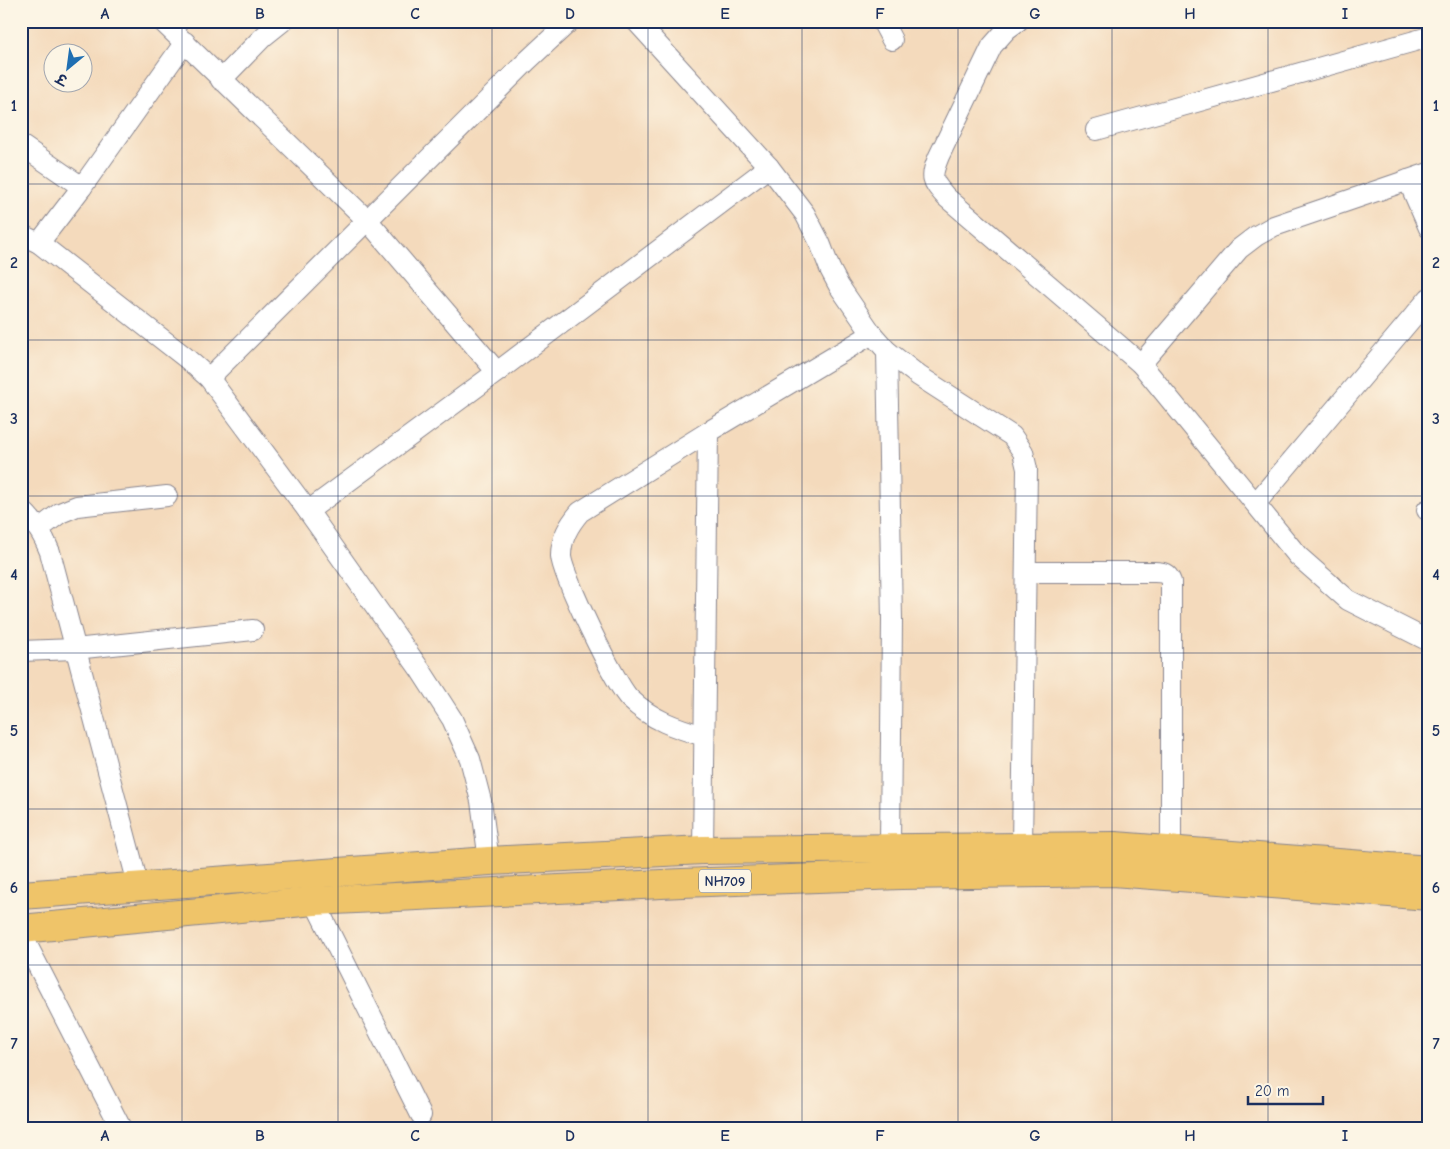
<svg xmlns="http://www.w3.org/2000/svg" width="1450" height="1149" viewBox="0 0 1450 1149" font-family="'Comic Neue','Playpen Sans Deva',sans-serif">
<rect width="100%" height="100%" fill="#fcf5e5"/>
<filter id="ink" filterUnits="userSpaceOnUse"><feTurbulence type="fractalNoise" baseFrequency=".02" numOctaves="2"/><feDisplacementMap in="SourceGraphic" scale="10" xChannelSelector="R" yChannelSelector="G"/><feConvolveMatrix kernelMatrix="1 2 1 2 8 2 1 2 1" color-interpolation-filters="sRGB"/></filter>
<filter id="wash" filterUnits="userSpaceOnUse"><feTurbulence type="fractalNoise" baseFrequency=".0096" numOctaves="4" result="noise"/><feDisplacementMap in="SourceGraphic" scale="20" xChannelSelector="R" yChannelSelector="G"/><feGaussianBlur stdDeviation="1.12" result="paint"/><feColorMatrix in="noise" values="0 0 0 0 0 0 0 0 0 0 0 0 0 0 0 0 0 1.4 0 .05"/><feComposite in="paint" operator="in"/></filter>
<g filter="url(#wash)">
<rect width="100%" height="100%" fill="#f4dabc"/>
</g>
<g filter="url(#ink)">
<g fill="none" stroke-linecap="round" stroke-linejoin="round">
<defs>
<g id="street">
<path d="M162 21 368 221 497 372"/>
<path d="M636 21 769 167 805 214 820 243 830 269 839 286 872 334 887 351 919 376 1012 436 1023 452 1027 469 1022 847"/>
<path d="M882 21 892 40"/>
<path d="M1018 21 1007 29 992 46 939 156C930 178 931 180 946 197L1141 364 1298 556 1348 600 1429 641"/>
<path d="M221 80 263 37 283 21"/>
<path d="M1096 130 1429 37"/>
<path d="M21 145 82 187"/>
<path d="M1408 180 1429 228"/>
<path d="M21 237 24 236 39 243 185 357 209 378 308 511 421 671 452 719 470 759 481 801 489 861"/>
<path d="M39 243 82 187 185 42"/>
<path d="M887 351 892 620 890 847"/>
<path d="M1141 364 1239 249 1256 236 1274 226 1429 173"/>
<path d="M209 378 527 61 570 21"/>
<path d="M1256 503 1429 298"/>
<path d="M21 509C35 522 43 534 50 552L139 888"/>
<path d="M1427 510 1429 511"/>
<path d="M308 511 497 372 769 167"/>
<path d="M39 529 60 513 77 506 167 496"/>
<path d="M1026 572H1154C1163 572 1168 573 1171 582V850"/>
<path d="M21 651 75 649 253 630"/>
<path d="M704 736C676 728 652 720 630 699 616 686 562 575 561 556 561 538 569 525 580 512L708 432"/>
<path d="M703 850 708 432 872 334"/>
<path d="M314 901 421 1115"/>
<path d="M21 933 121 1128"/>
</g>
<g id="highway">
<path d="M21 895 489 861 703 850 1115 846 1429 870"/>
<path d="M21 929 314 901 682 883 901 875 1113 872 1429 896"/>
</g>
</defs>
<!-- street casing -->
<use href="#street" stroke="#88848d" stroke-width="22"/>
<!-- highway casing -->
<use href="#highway" stroke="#88848d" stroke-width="30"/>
<!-- street -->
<use href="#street" stroke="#fff" stroke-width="20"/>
<!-- highway -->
<use href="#highway" stroke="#efc469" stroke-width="28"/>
</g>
</g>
<!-- grid -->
<path fill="none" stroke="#1b2f5e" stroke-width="1" stroke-opacity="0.55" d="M182 21V1128M338 21V1128M492 21V1128M648 21V1128M802 21V1128M958 21V1128M1112 21V1128M1268 21V1128M21 184H1429M21 340H1429M21 496H1429M21 653H1429M21 809H1429M21 965H1429"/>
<g text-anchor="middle" stroke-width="5" stroke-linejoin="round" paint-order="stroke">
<!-- shield labels -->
<rect fill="#fcf5e5" stroke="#5e6a86" stroke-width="1" x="699" y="869.5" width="52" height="23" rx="4"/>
<g font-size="14" font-weight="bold" fill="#1b2f5e">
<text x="725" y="886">NH709</text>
</g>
</g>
<!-- margin -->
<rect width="1450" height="1149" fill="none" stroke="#fcf5e5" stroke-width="55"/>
<!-- north arrow -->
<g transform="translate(68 68) rotate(209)"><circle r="24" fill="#fcf5e5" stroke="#a2a6af"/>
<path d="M0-4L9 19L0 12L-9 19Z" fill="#1f6fb2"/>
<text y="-8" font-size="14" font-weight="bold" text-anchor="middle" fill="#1b2f5e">उ</text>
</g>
<!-- scale -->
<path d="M1248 1096v8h75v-8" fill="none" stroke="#1b2f5e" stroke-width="2.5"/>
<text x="1255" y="1096" font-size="15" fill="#1b2f5e" stroke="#fcf5e5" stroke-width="4" paint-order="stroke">20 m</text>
<rect x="28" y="28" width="1394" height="1094" fill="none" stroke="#1b2f5e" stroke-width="2"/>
<g font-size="16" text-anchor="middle" font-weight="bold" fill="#1b2f5e">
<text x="105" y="19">A</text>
<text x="260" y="19">B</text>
<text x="415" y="19">C</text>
<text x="570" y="19">D</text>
<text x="725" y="19">E</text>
<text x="880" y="19">F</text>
<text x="1035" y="19">G</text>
<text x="1190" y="19">H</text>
<text x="1345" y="19">I</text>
<text x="14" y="111">1</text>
<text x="1436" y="111">1</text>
<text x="14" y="268">2</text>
<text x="1436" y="268">2</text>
<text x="14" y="424">3</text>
<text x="1436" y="424">3</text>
<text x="14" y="580">4</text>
<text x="1436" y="580">4</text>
<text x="14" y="736">5</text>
<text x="1436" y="736">5</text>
<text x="14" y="893">6</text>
<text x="1436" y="893">6</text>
<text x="14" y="1049">7</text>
<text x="1436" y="1049">7</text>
<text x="105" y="1141">A</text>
<text x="260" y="1141">B</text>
<text x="415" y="1141">C</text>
<text x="570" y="1141">D</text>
<text x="725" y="1141">E</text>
<text x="880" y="1141">F</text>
<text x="1035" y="1141">G</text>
<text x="1190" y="1141">H</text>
<text x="1345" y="1141">I</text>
</g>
</svg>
